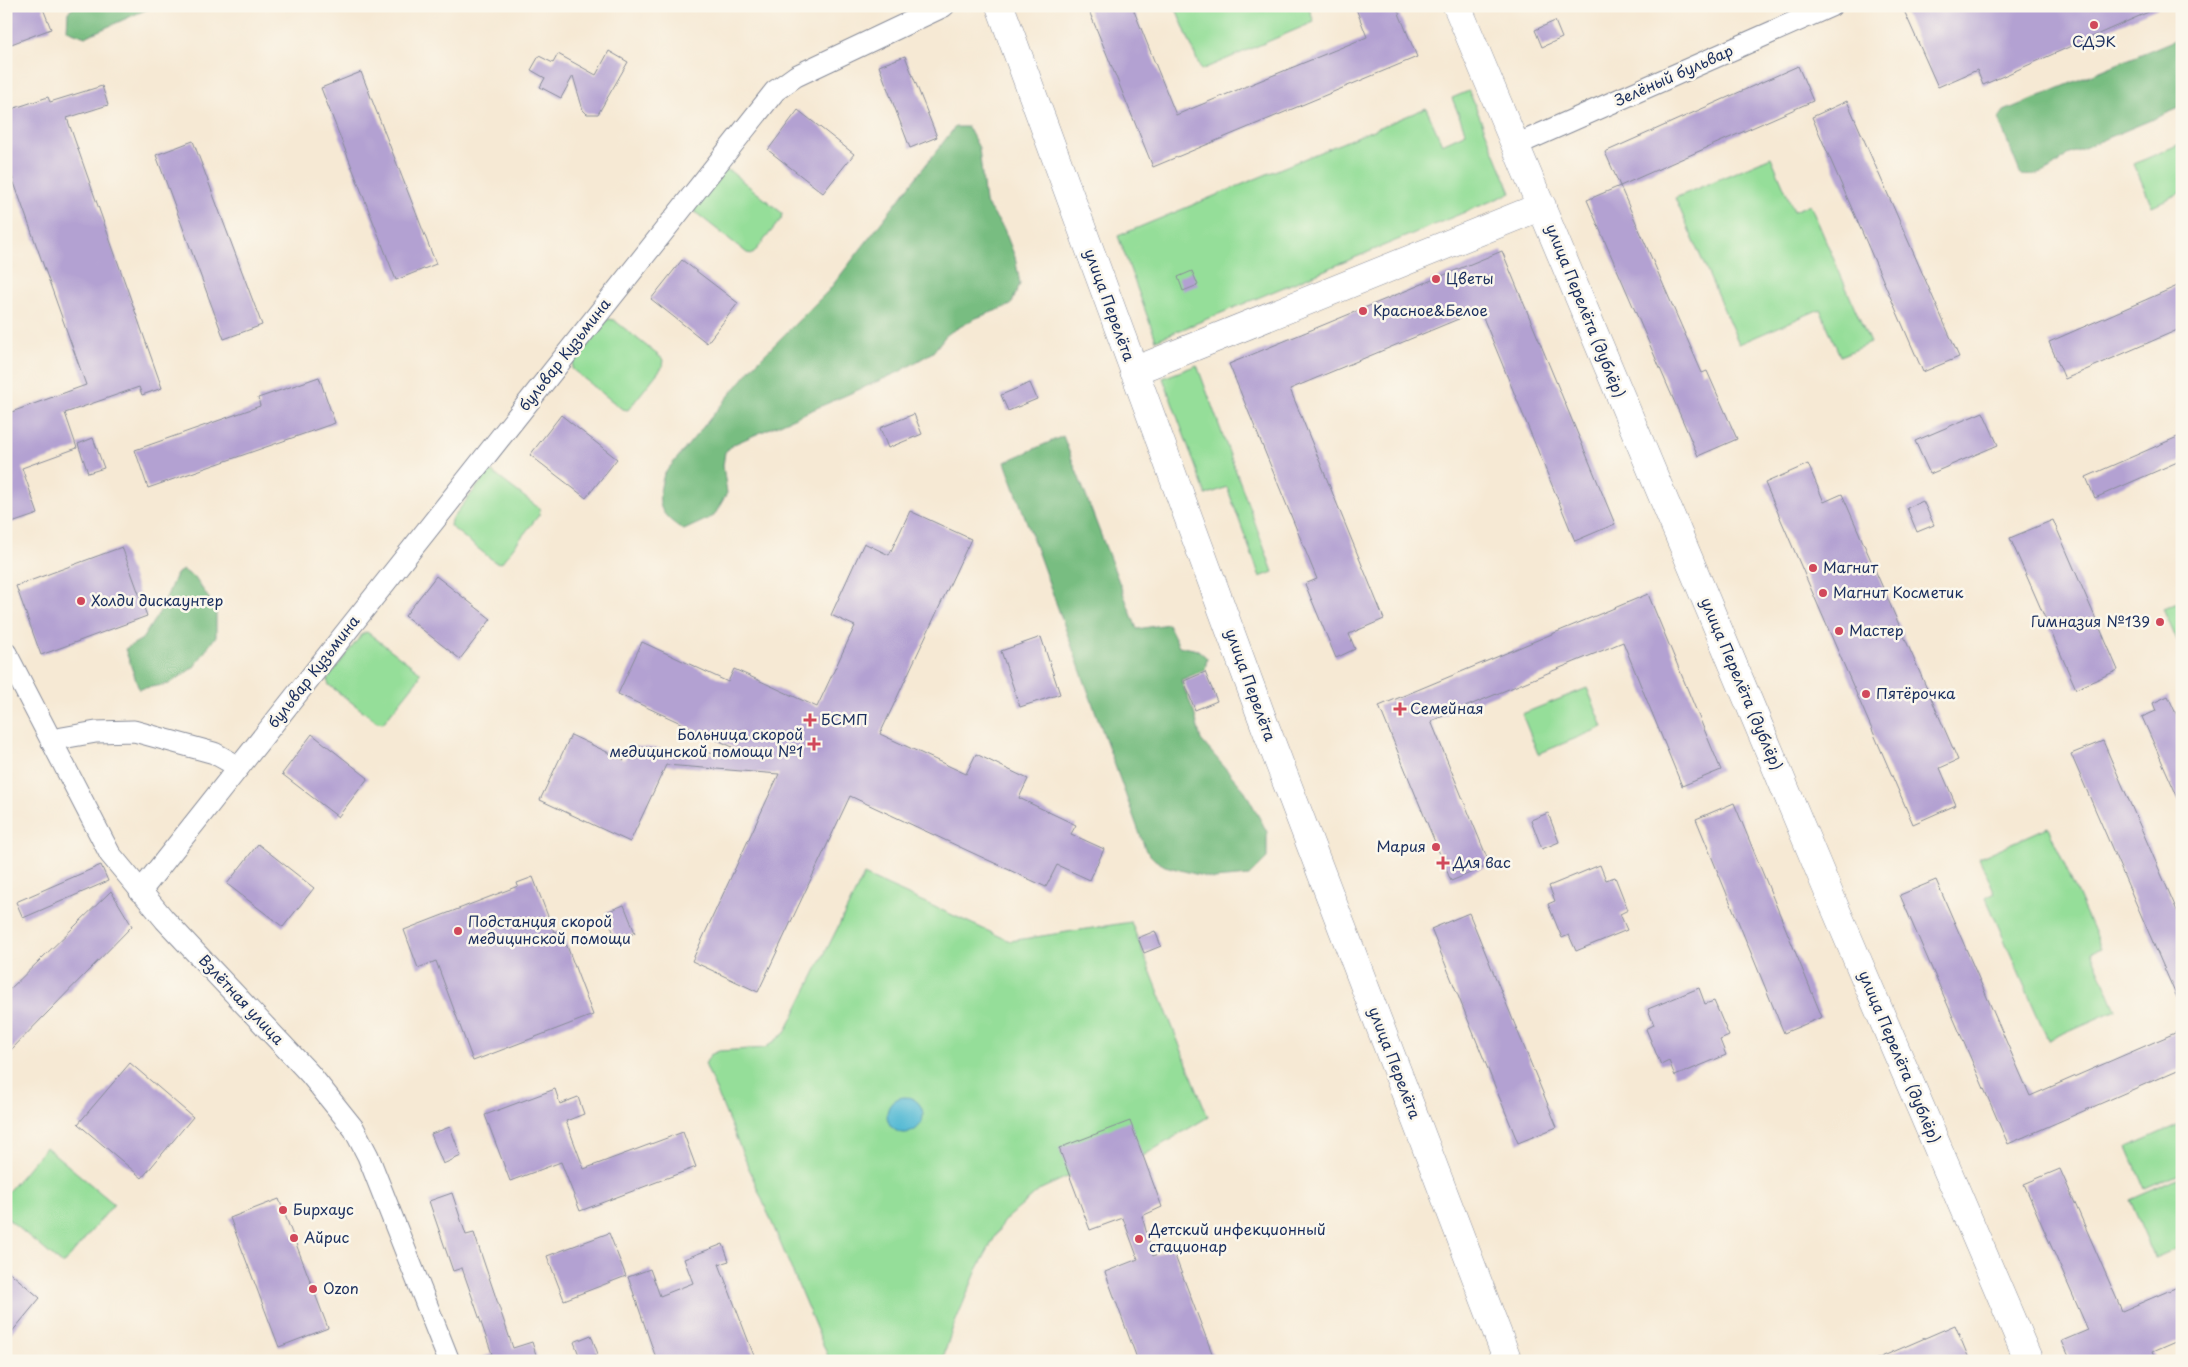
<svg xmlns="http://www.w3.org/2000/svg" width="2188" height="1367" viewBox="0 0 2188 1367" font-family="'Playpen Sans',sans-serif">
<rect width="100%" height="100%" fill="#fbf7ec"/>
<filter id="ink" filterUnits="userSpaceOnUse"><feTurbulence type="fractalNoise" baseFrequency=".02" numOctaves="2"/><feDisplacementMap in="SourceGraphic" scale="10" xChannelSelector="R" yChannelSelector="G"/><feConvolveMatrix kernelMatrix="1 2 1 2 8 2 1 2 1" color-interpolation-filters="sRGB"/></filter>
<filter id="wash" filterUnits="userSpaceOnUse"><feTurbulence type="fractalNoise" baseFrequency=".0096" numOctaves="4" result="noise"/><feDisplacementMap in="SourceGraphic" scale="20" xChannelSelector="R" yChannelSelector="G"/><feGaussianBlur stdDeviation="1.12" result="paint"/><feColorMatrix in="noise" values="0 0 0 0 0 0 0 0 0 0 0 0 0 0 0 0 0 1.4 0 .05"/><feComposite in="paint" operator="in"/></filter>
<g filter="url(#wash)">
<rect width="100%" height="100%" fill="#f6e9d4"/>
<!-- green -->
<g fill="#95de99" stroke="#58867c">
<path d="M1175 6H1308L1314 22 1201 70Z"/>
<path d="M1469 91 1511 193 1156 340 1118 236 1426 108 1442 144 1466 133 1452 98Z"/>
<path d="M2182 143V192L2152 206 2134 164Z"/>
<path d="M1771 157 1794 211 1810 204 1870 343 1840 356 1820 309 1739 344 1675 198Z"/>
<path d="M724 170 730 171 782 213 781 219 753 254 747 253 695 212 694 209Z"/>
<path d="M608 319 614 320 664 360 663 366 628 410 622 409 572 369 573 363Z"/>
<path d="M1197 365 1273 572 1260 577 1227 487 1206 495 1163 378Z"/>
<path d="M492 472 540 509 539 515 501 563 495 562 450 526 451 520 487 474Z"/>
<path d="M2182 601V652L2163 609Z"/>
<path d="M367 632 420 672 419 678 383 723 377 722 329 685 327 680 362 634Z"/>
<path d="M1587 688 1603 727 1538 754 1522 714Z"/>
<path d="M2048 827 2101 948 2091 952 2116 1010 2048 1040 1986 898 1995 893 1979 858Z"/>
<path d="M864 875 1010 941 1131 922 1208 1117 1121 1169 1080 1171 1041 1189 1003 1222 977 1270 952 1330 942 1361H830L705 1064 710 1055 719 1051 765 1048 785 1033Z"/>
<path d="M2182 1123V1173L2145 1189 2127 1147Z"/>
<path d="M46 1147 114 1204 63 1265 6 1217V1194Z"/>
<path d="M2182 1177V1246L2155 1258 2130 1200Z"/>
</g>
<!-- forest -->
<g fill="#78bd81" stroke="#4a7670">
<path d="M76 6H154L85 37 67 30 68 12Z"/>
<path d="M2182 37V107L2067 155C2054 167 2040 178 2021 175L2001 126 1999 118 2004 111Z"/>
<path d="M955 127H968L979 148 985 202 1004 229 1015 257 1020 284 1011 305 976 318 947 334 933 352 899 372 734 444 725 452 723 466 727 493 714 516 684 530C657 513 656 504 664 474L757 362 829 290Z"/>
<path d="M1063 436 1137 629 1168 624 1179 646 1198 650 1207 658 1205 670 1181 680 1194 712 1201 740 1245 791 1267 832V858L1249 876 1214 879 1165 866 1155 860 1146 851 1005 462Z"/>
<path d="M183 570 195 578 216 609V636L194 667 169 684 139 689 125 649 142 639 162 608 176 574Z"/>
</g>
<!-- water -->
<circle fill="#55bad4" stroke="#387499" cx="905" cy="1115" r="18"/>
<g id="blocks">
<!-- building -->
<g fill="#b3a1d2">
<path d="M6 6H42L51 29 6 46Z"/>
<path d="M1087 6H1132L1176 115 1367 37 1355 6H1396L1417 57 1153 167Z"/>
<path d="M1902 6H2162L1983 85 1977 70 1938 87Z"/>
<path d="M1555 21 1562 38 1542 47 1535 30Z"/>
<path d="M609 51 628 62 598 114H587L583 110 573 76 561 98 540 87 545 78 531 70 539 56 553 63 558 54 596 75Z"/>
<path d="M905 56 937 137 910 148 879 66Z"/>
<path d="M1798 66 1813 101 1620 186 1605 152Z"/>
<path d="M361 72 436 264 396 280 321 88Z"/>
<path d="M102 86 108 105 67 118 162 388 142 395 139 387 65 413 77 448 22 468 38 514 6 525V414L86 385 6 160V111L48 97 50 102Z"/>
<path d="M1847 101 1959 357 1923 372 1812 117Z"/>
<path d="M798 110 854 154 823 193 768 150Z"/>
<path d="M193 141 262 325 224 339 156 155Z"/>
<path d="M1620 186 1702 373 1707 371 1737 439 1698 456 1587 200Z"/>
<path d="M1502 251 1615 524 1575 541 1480 310 1290 389 1384 619 1349 634 1355 649 1336 658 1305 584 1317 579 1229 364Z"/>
<path d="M682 260 738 303 707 343 651 299Z"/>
<path d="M1192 271 1198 285 1183 291 1178 277Z"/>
<path d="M2182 284V328L2065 379 2049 342Z"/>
<path d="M319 377 335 423 148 488 135 450 260 406 258 398Z"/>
<path d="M1030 383 1037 399 1008 411 1001 395Z"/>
<path d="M1983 412 1998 445 1930 474 1915 441Z"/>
<path d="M914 414 922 434 888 448 880 428Z"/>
<path d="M561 415 617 459 586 498 530 455Z"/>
<path d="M2182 435V460L2095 498 2086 477Z"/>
<path d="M93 438 104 468 88 473 78 444Z"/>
<path d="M1808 464 1824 502 1842 494 1958 760 1940 768 1956 805 1913 824 1765 483Z"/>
<path d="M1923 501 1934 525 1917 532 1907 508Z"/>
<path d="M910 511 971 539 880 734 966 774 976 754 1028 779 1019 798 1076 825 1071 834 1104 849 1090 880 1057 865 1046 887 850 796 758 992 692 961 779 774 666 765 630 842 540 800 571 735 624 760 631 746 754 757 618 694 642 642 728 682 734 669 817 707 855 626 831 615 864 543 889 555Z"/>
<path d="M2053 520 2118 670 2076 689 2010 538Z"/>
<path d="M122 547 147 616 41 655 16 586Z"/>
<path d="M436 576 491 619 460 659 405 616Z"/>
<path d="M1648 594 1721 770 1682 786 1623 642 1431 721 1490 865 1451 881 1379 706Z"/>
<path d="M1041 637 1060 694 1020 707 1001 651Z"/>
<path d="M1205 672 1217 701 1195 710 1184 681Z"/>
<path d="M2168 696 2182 727V807L2142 717 2156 711 2153 703Z"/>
<path d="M312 734 368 778 338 817 282 774Z"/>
<path d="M2103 741 2182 922V1009L2071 754Z"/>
<path d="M1734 803 1822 1017 1784 1033 1696 819Z"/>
<path d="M1548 813 1559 842 1542 849 1531 820Z"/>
<path d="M258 844 314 888 283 927 227 884Z"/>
<path d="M101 865 108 881 23 918 16 902Z"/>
<path d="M1600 865 1606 880 1615 877 1628 910 1620 914 1627 930 1576 951 1569 935 1562 938 1548 904 1555 901 1549 886Z"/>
<path d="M533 877 554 932 561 930 593 1015 473 1061 436 961 418 968 404 930 518 886 517 883Z"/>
<path d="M1936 880 2030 1096 2182 1030V1068L2008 1144 1900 895Z"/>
<path d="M111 891 132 926 6 1055V993Z"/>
<path d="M624 905 635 933 616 940 606 912Z"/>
<path d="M1469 913 1557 1127 1518 1143 1431 929Z"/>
<path d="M1155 931 1161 946 1144 953 1138 938Z"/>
<path d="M1699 988 1705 1004 1714 1001 1729 1036 1720 1040 1726 1055 1675 1076 1669 1061 1661 1065 1646 1029 1654 1025 1648 1009Z"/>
<path d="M130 1063 193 1117 142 1178 78 1124Z"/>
<path d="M555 1089 560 1104 578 1097 584 1114 566 1121 584 1169 683 1132 696 1167 580 1211 561 1162 510 1181 485 1115Z"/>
<path d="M1130 1121 1162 1207 1142 1216 1153 1256 1172 1248 1215 1361H1138L1105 1272 1138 1259 1123 1218 1090 1230 1059 1148Z"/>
<path d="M450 1127 461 1156 443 1164 431 1134Z"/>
<path d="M2060 1169 2122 1311 2182 1285V1339L2152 1352 2156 1361H2071L2062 1341 2088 1330 2024 1184Z"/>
<path d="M452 1193 466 1235 474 1233 513 1348 532 1342 538 1361H483L482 1357 492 1354 462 1268 453 1271 429 1201Z"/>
<path d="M279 1199 328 1328 279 1347 230 1218Z"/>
<path d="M609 1233 626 1276 564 1300 547 1256Z"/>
<path d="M723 1244 729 1261 719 1264 756 1361H657L628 1277 650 1269 660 1296 693 1283 684 1259Z"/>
<path d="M6 1269 40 1298 6 1339Z"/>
<path d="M1955 1325 1970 1361H1872Z"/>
<path d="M591 1335 598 1354 581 1360 574 1342Z"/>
</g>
</g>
</g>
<g filter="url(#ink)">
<use href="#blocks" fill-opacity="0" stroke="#888c99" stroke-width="1"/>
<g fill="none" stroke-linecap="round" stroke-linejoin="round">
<defs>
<g id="street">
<path d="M1516 145 1831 6"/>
<path d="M6 653 110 854 165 920 310 1074 354 1129 368 1156 449 1361"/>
<path d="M51 740 96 732 134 731 214 753 239 767"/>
<path d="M140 892 775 91 796 76 944 6"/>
</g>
<g id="secondary">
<path d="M1000 6 1265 726 1508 1361"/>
<path d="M1457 6 1833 903 2029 1361"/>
<path d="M1134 371 1542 206"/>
</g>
</defs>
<!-- street casing -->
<use href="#street" stroke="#888c99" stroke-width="23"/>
<!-- secondary casing -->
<use href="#secondary" stroke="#888c99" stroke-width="29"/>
<!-- street -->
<use href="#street" stroke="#fff" stroke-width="21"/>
<!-- secondary -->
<use href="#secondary" stroke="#fff" stroke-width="28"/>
</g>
</g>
<!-- markers -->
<g fill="#d1495b" stroke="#fbf7ec" stroke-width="2">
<circle cx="2094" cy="25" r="5"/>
<circle cx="1436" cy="279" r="5"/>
<circle cx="1363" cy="311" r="5"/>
<circle cx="1813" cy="568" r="5"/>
<circle cx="1823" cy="593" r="5"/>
<circle cx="81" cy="601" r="5"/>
<circle cx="2160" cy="622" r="5"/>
<circle cx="1839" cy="631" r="5"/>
<circle cx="1866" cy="694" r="5"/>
<path d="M1397.5 701.5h5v5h5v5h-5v5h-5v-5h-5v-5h5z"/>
<path d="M807.5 712.5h5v5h5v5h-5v5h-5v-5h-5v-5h5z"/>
<path d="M811.5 736.5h5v5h5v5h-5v5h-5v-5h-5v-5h5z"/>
<circle cx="1436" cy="847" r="5"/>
<path d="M1440.5 855.5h5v5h5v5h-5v5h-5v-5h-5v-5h5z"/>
<circle cx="458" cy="931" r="5"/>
<circle cx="283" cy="1210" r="5"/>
<circle cx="294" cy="1238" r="5"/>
<circle cx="1139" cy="1239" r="5"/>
<circle cx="313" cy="1289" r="5"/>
</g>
<g text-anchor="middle" stroke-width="5" stroke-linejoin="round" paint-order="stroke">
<!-- poi labels -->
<g font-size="15" fill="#1b2f5e" stroke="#fbf7ec" text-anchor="start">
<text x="2094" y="47" text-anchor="middle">СДЭК</text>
<text x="1446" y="284">Цветы</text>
<text x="1373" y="316">Красное&amp;Белое</text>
<text x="1823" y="573">Магнит</text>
<text x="1833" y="598">Магнит Косметик</text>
<text x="91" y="606">Холди дискаунтер</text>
<text x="2150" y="627" text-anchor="end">Гимназия №139</text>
<text x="1849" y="636">Мастер</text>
<text x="1876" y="699">Пятёрочка</text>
<text x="1410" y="714">Семейная</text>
<text x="821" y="725">БСМП</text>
<text x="803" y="740" text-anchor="end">Больница скорой<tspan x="803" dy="17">медицинской помощи №1</tspan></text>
<text x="1426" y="852" text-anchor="end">Мария</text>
<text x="1453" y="868">Для вас</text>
<text x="468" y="927">Подстанция скорой<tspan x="468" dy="17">медицинской помощи</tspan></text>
<text x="293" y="1215">Бирхаус</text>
<text x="1149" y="1235">Детский инфекционный<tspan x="1149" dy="17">стационар</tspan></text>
<text x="304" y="1243">Айрис</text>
<text x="323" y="1294">Ozon</text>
</g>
<!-- street labels -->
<g font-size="15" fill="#1b2f5e" stroke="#fbf7ec">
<text transform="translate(1674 76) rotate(-24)" y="5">Зелёный бульвар</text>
<text transform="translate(1109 305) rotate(70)" y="5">улица Перелёта</text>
<text transform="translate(1585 311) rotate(68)" y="5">улица Перелёта (дублёр)</text>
<text transform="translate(565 355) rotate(-52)" y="5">бульвар Кузьмина</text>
<text transform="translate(314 672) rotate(-52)" y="5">бульвар Кузьмина</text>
<text transform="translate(1741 684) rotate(67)" y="5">улица Перелёта (дублёр)</text>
<text transform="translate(1250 685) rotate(70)" y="5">улица Перелёта</text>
<text transform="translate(241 1000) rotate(47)" y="5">Взлётная улица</text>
<text transform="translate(1899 1057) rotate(67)" y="5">улица Перелёта (дублёр)</text>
<text transform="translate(1394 1063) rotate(69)" y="5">улица Перелёта</text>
</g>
</g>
<!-- margin -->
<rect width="2188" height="1367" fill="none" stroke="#fbf7ec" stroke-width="25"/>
</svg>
